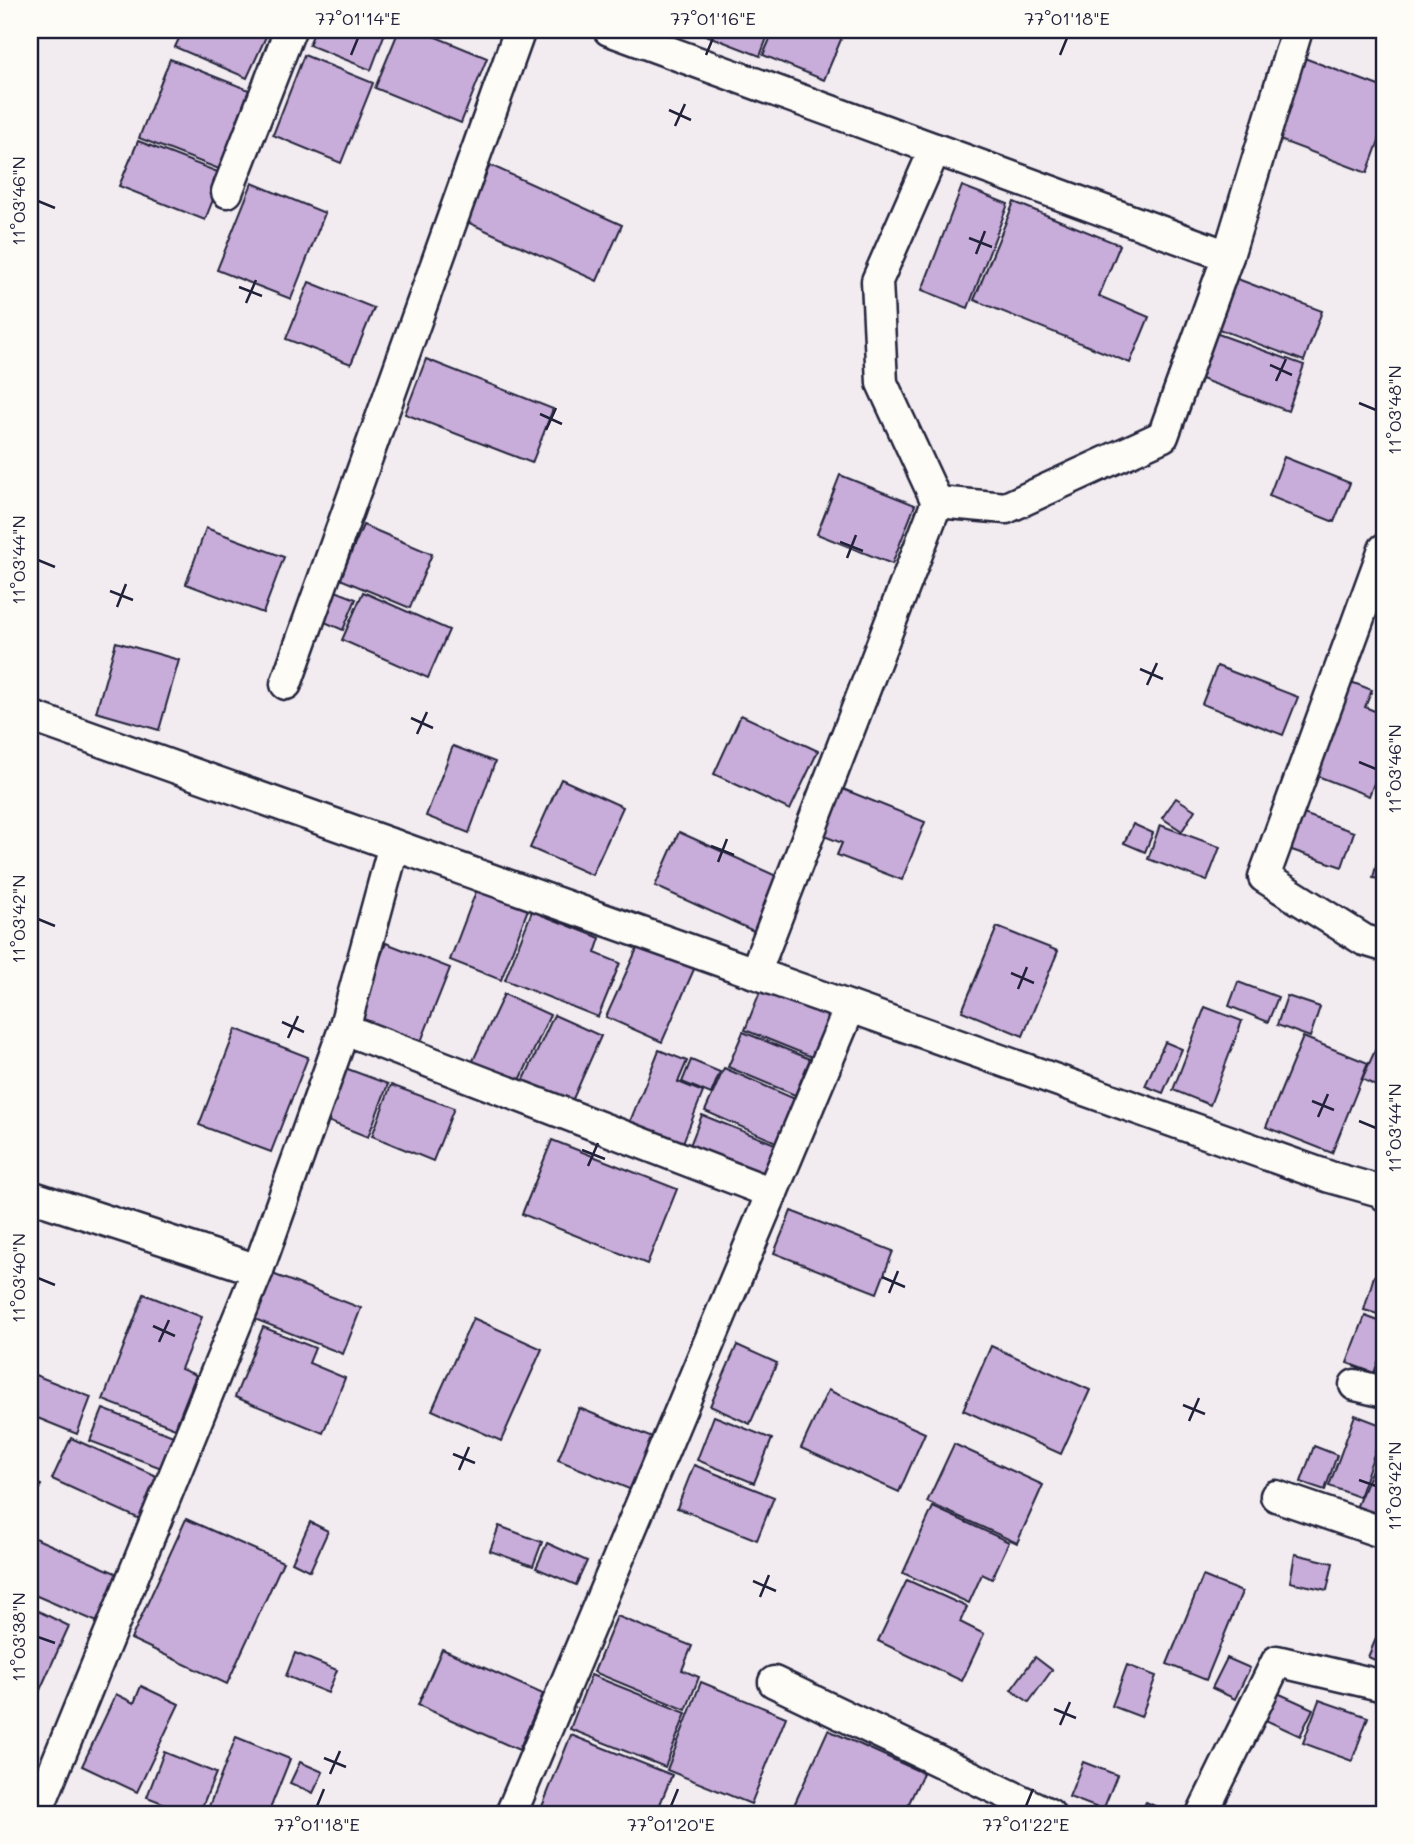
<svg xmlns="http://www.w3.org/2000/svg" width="1414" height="1844" viewBox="0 0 1414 1844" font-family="Mali,sans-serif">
<rect width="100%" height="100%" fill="#f2ecf1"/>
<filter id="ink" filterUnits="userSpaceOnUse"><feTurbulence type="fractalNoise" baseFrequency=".0143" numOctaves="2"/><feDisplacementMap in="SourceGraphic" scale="14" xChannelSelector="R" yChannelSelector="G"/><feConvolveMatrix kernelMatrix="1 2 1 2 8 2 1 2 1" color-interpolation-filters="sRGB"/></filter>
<g filter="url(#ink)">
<!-- building -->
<g fill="#c8acd9" stroke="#22223b" stroke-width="2">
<path d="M183 30H269L247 78 175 47Z"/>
<path d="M315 30H386L371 70 309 45Z"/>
<path d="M399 30H419L487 58 461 123 375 88Z"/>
<path d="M693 30H770L760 56Z"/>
<path d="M774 30H845L824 80 763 55Z"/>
<path d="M304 55 373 83 341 163 273 135Z"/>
<path d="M1299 56 1384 88V127L1367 173 1269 136Z"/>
<path d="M170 59 249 90 219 169 139 138Z"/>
<path d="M138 141 223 174 205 220 119 186Z"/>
<path d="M490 165 622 225 597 281 465 221Z"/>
<path d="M252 183 325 213 291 299 217 270Z"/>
<path d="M962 186 1008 204 968 308 922 290Z"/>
<path d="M1014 202 1120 245 1099 296 1149 317 1130 363 974 300Z"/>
<path d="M1235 278 1322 311 1304 361 1216 328Z"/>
<path d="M309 282 374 308 351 364 286 339Z"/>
<path d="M1207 330 1304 365 1288 411 1190 375Z"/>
<path d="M426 359 553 409 532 463 405 414Z"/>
<path d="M1284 457 1350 483 1334 522 1269 496Z"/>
<path d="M840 475 915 505 892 564 817 534Z"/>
<path d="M363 525 432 554 410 608 340 579Z"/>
<path d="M206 528 284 557 263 613 186 584Z"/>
<path d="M333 590 356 599 343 630 320 620Z"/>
<path d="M363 592 449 630 428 678 342 640Z"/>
<path d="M116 642 179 660 159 730 96 712Z"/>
<path d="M1217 666 1298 697 1283 735 1202 704Z"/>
<path d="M1346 680 1372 690 1365 707 1384 715V758L1369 796 1307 772Z"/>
<path d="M741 715 818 751 790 810 714 774Z"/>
<path d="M453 746 495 762 469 833 426 816Z"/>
<path d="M561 779 623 807 592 875 530 848Z"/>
<path d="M843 789 925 822 902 880 837 855 842 843 824 836Z"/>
<path d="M1176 798 1195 810 1182 831 1162 818Z"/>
<path d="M1298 812 1354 832 1342 867 1286 848Z"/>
<path d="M1133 824 1153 833 1145 852 1124 843Z"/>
<path d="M1160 825 1220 847 1207 881 1148 859Z"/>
<path d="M679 832 785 880 760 934 655 886Z"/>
<path d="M1384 834V880L1373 878Z"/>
<path d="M477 889 528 909 501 980 450 960Z"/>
<path d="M532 911 600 938 595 953 620 963 598 1017 505 980Z"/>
<path d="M997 927 1058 951 1023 1036 962 1011Z"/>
<path d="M640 942 695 967 662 1042 606 1017Z"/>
<path d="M386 943 450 968 420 1044 356 1019Z"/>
<path d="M1238 982 1278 997 1268 1022 1229 1006Z"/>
<path d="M761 989 833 1018 817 1059 745 1030Z"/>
<path d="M504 994 550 1015 516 1089 470 1067Z"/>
<path d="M1287 996 1320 1007 1310 1037 1277 1025Z"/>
<path d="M1205 1007 1242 1021 1210 1105 1173 1090Z"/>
<path d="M554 1015 601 1036 568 1110 520 1088Z"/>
<path d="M236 1029 308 1057 271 1152 199 1125Z"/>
<path d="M1384 1031V1090L1362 1079Z"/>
<path d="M743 1032 810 1059 795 1095 728 1067Z"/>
<path d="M1303 1037 1368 1063 1332 1153 1266 1127Z"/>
<path d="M1165 1042 1182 1049 1163 1093 1145 1086Z"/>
<path d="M659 1050 687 1061 678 1082 703 1092 682 1145 629 1124Z"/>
<path d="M691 1060 720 1072 711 1094 682 1082Z"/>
<path d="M345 1068 388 1084 368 1137 325 1120Z"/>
<path d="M724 1068 795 1099 776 1142 705 1111Z"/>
<path d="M391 1085 454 1108 433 1161 372 1136Z"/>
<path d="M702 1115 775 1144 762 1178 689 1148Z"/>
<path d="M552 1140 677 1189 647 1264 522 1214Z"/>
<path d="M791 1211 893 1251 877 1293 774 1253Z"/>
<path d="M270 1273 361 1308 343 1354 252 1318Z"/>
<path d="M1374 1276 1384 1279V1316L1364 1310Z"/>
<path d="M144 1294 202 1317 181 1369 196 1375 175 1428 103 1400Z"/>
<path d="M1365 1316 1384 1323V1346L1374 1373 1347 1363Z"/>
<path d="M473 1318 542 1349 501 1441 432 1410Z"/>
<path d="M263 1327 315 1348 309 1363 345 1378 323 1433 235 1397Z"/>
<path d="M737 1345 777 1363 750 1424 710 1406Z"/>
<path d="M991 1346 1090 1390 1061 1454 963 1410Z"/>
<path d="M30 1373 91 1397 77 1434 30 1415Z"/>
<path d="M828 1390 925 1433 899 1492 801 1448Z"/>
<path d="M579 1408 655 1439 634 1491 558 1460Z"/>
<path d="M103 1409 176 1437 164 1469 90 1441Z"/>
<path d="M1355 1415 1384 1426 1359 1497 1329 1486Z"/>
<path d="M714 1416 772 1439 754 1483 697 1460Z"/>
<path d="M71 1438 163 1479 144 1521 52 1479Z"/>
<path d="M1384 1442V1465L1377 1462Z"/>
<path d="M954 1444 1043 1485 1017 1543 927 1502Z"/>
<path d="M1314 1446 1337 1455 1325 1490 1301 1482Z"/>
<path d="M694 1465 774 1497 757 1540 677 1508Z"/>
<path d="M1373 1467 1384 1472V1519L1356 1508Z"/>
<path d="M30 1480 41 1485 30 1511Z"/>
<path d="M933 1507 1009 1542 992 1579 982 1574 969 1603 903 1573Z"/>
<path d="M186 1519 283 1562 227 1684 131 1639Z"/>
<path d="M310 1522 328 1531 310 1571 292 1562Z"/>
<path d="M499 1526 542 1542 533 1566 490 1551Z"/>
<path d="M30 1536 118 1574 97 1622 30 1593Z"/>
<path d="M547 1543 587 1561 576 1585 536 1568Z"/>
<path d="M1295 1554 1333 1563 1327 1590 1290 1582Z"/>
<path d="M1203 1576 1242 1592 1206 1680 1167 1664Z"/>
<path d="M907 1580 967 1607 960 1622 984 1634 962 1681 878 1641Z"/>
<path d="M30 1607 69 1626 30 1712Z"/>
<path d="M617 1616 692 1646 682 1670 699 1677 686 1710 594 1672Z"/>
<path d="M1381 1627 1384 1628V1664L1368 1657Z"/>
<path d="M442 1649 543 1694 519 1750 418 1705Z"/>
<path d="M295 1653 337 1670 328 1693 286 1676Z"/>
<path d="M1035 1657 1052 1670 1029 1702 1011 1690Z"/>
<path d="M1227 1658 1250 1668 1235 1699 1212 1688Z"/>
<path d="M1127 1665 1156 1676 1141 1717 1112 1706Z"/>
<path d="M591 1675 686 1713 665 1767 570 1729Z"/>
<path d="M701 1682 786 1717 751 1804 667 1770Z"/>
<path d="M141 1686 179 1704 137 1792 82 1766 116 1694 134 1703Z"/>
<path d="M1271 1690 1313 1709 1300 1736 1259 1717Z"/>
<path d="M1319 1700 1368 1717 1352 1761 1303 1743Z"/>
<path d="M828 1730 923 1773 904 1814H790Z"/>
<path d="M571 1735 672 1775 656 1814H539Z"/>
<path d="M236 1737 290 1759 268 1814H206Z"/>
<path d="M164 1752 216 1773 199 1814H191L147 1797Z"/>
<path d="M300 1762 323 1772 313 1793 290 1783Z"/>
<path d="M1083 1762 1117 1775 1103 1810 1069 1797Z"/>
<path d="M1146 1802 1172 1814H1140Z"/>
</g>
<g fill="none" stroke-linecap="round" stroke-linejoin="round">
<defs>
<g id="street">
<path d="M609 30 1228 256"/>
<path d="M935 149 877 281 882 383 937 502"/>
<path d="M227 192 290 30"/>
<path d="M1384 549 1264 877 1364 940 1384 946"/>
<path d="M286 684 520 30"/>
<path d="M30 716 1330 1177 1380 1191 1384 1195"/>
<path d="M755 973 937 502 1006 508 1163 436 1228 256 1297 30"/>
<path d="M344 1029 772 1193"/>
<path d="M30 1196 258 1270"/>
<path d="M1355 1385 1384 1392"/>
<path d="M1276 1496 1384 1533"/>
<path d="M774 1682 1049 1814"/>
<path d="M36 1814 258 1270 344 1029 394 845"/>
<path d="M511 1814 850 1007"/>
<path d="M1202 1814 1277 1661 1384 1686"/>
</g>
</defs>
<!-- street casing -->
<use href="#street" stroke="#22223b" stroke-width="35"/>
<!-- street -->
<use href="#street" stroke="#fdfcf7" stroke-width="30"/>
</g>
</g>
<!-- ticks -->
<path fill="none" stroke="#22223b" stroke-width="2.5" d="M351 55 358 38M706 55 713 38M1060 55 1067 38M669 110 691 120M675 126 685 104M38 201 55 208M969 238 992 247M976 254 985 231M239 287 262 296M246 303 256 280M1270 365 1292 375M1276 381 1286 359M1359 403 1376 410M540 414 562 424M546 430 556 408M840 542 863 551M847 558 856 535M38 560 55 567M110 591 133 600M117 607 126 584M1140 669 1163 679M1147 685 1157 663M411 718 433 728M417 734 427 712M1359 762 1376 769M711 846 734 855M718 862 727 839M38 919 55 926M1011 973 1034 983M1018 989 1027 967M282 1022 304 1032M288 1038 298 1016M1312 1101 1334 1110M1318 1117 1328 1094M1359 1121 1376 1128M582 1150 605 1159M588 1166 598 1143M882 1277 905 1287M38 1278 55 1285M889 1293 898 1271M153 1326 175 1336M159 1342 169 1320M1183 1405 1205 1414M1189 1421 1199 1398M453 1454 475 1463M459 1470 469 1447M1359 1480 1376 1486M753 1581 776 1591M760 1597 769 1575M38 1637 55 1643M1054 1709 1076 1718M1060 1725 1070 1702M324 1758 346 1767M330 1774 340 1751M317 1806 324 1789M671 1806 678 1789M1026 1806 1033 1789"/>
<!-- margin -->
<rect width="1414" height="1844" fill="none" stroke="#fdfcf7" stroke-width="77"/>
<rect x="38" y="38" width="1338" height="1768" fill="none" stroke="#22223b" stroke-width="2.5"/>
<g font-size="18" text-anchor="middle" fill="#22223b">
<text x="358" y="25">77°01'14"E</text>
<text x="713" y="25">77°01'16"E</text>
<text x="1067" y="25">77°01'18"E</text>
<text transform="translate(19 201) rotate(-90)" y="6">11°03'46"N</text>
<text transform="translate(1395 410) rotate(-90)" y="6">11°03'48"N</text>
<text transform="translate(19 560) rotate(-90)" y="6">11°03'44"N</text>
<text transform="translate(1395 769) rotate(-90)" y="6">11°03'46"N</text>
<text transform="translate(19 919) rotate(-90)" y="6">11°03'42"N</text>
<text transform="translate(1395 1128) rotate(-90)" y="6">11°03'44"N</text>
<text transform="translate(19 1278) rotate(-90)" y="6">11°03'40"N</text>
<text transform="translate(1395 1486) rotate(-90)" y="6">11°03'42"N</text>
<text transform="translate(19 1637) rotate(-90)" y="6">11°03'38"N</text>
<text x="317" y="1831">77°01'18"E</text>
<text x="671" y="1831">77°01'20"E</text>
<text x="1026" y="1831">77°01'22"E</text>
</g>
</svg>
